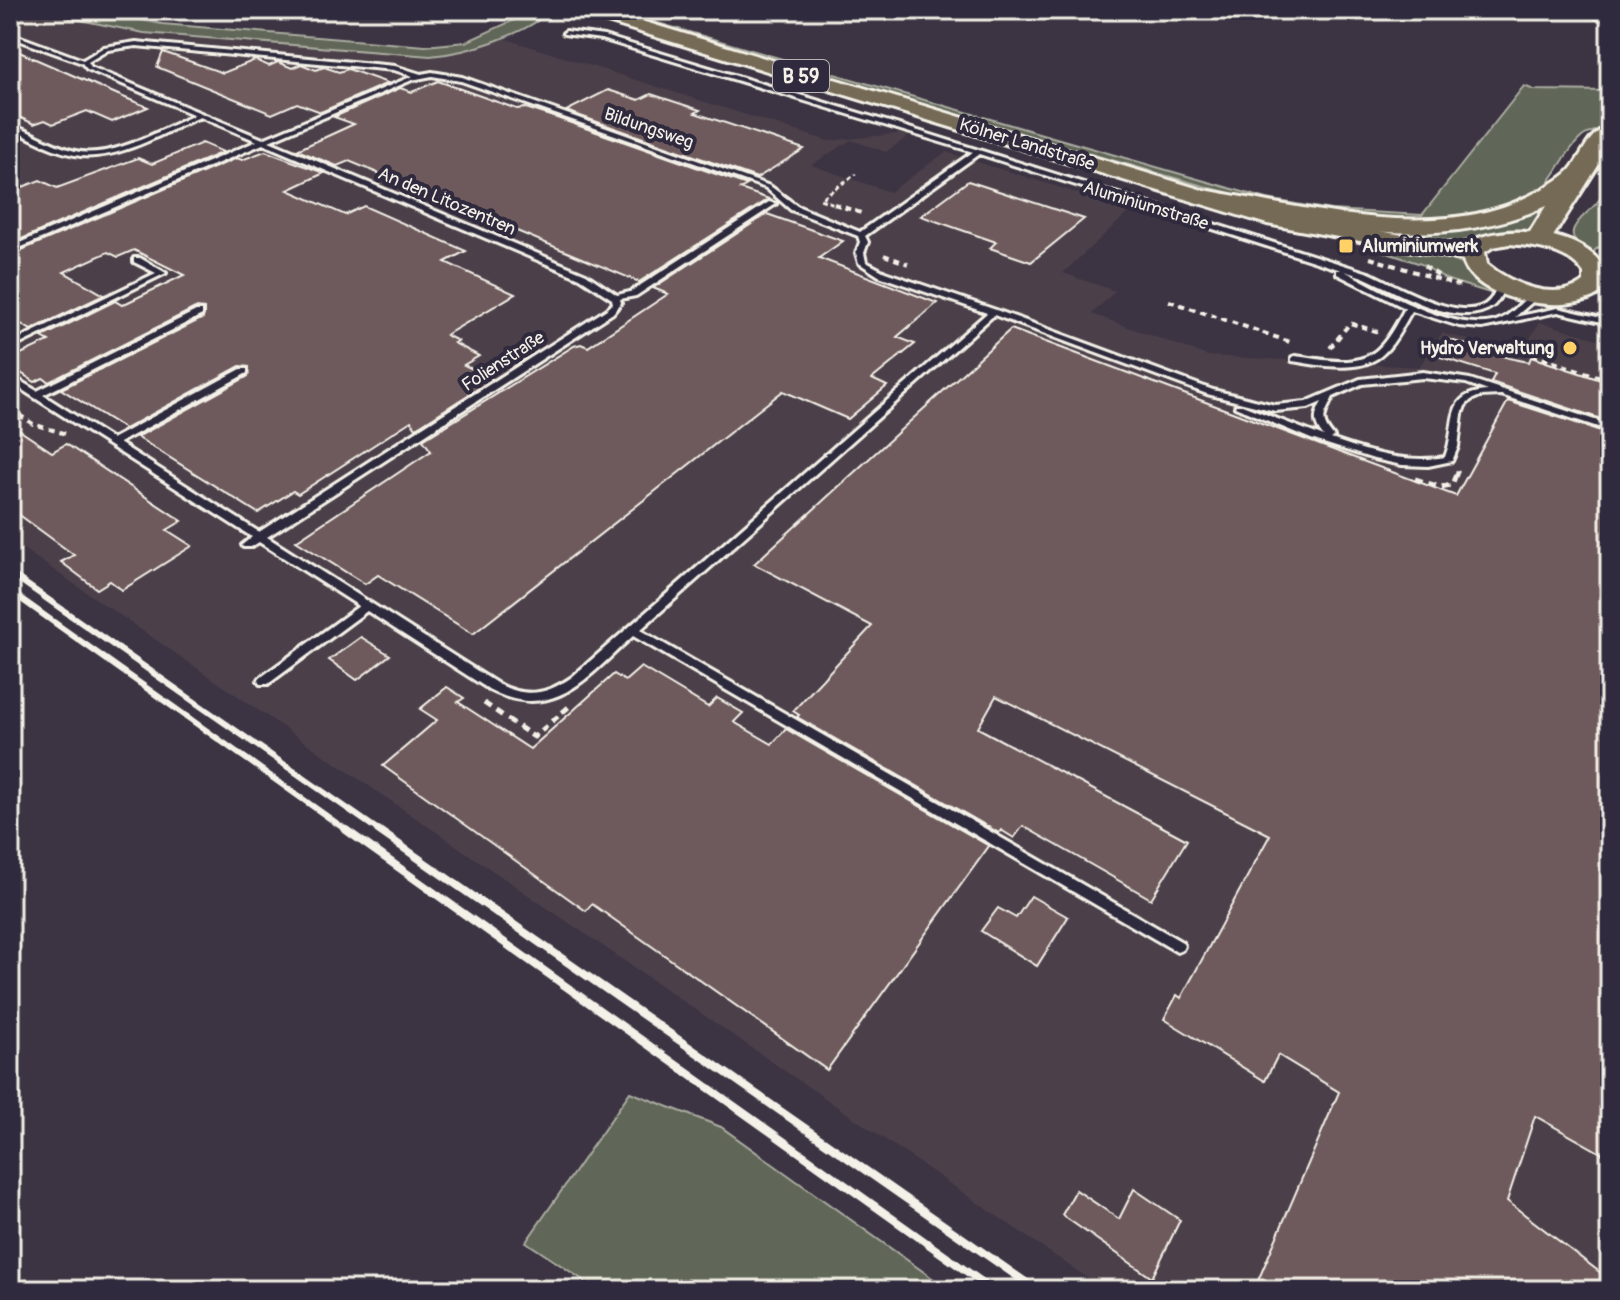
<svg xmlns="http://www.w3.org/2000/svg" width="1620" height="1300" viewBox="0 0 1620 1300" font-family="Pangolin,sans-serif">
<rect width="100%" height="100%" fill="#3c3443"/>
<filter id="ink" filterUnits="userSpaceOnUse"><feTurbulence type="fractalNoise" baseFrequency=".0125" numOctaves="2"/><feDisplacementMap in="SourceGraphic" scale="16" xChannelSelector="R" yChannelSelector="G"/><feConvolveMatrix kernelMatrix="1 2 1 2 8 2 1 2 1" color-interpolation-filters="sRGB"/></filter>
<g filter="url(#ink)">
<!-- built -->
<path fill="#4b3f4a" d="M10 10H51L70 18 144 33 430 56 500 37 828 141 905 133 909 136 886 152 851 140 811 165 890 192 946 152 1131 210 1063 273 1115 291 1092 314 1208 356 1419 367 1442 333 1520 354 1540 322 1610 343V1290H1105L10 540Z"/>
<!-- green -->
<g fill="#616658" stroke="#aaaca0" stroke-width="2">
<path d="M51 10H90L162 24 425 46 466 42 536 10H552C524 35 468 53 430 56L144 33 70 18Z"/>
<path d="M600 10H613L1267 199 1331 210 1422 215 1524 86 1534 90 1610 91V126C1601 129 1590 131 1582 137 1558 157 1554 192 1521 202 1352 256 1188 172 1024 138Z"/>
<path d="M1610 186V240L1595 250 1593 256C1562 237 1570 228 1593 207 1599 201 1605 192 1610 186Z"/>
<path d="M1555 198 1532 231 1484 234 1456 244 1346 225 1416 229Z"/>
<path d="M1378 250C1409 252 1482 254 1490 293L1448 280 1421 264Z"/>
<path d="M630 1092 721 1127 949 1290H598L526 1242Z"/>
</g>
<!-- building -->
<g fill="#6e5a5c" stroke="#f4f1e8" stroke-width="2">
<path d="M10 48 123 97 148 107 112 122 87 111 53 124 45 120 34 124 10 113Z"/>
<path d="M163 52 223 73 255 60 269 66 278 62 292 68 301 64 316 70 324 67 339 72 348 69 388 83 321 112 297 103 272 114 157 67Z"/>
<path d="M438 81 517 109 526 108 554 117 747 185 740 189 769 199 639 282 349 161 337 166 297 150 354 124 334 117 400 88 412 92Z"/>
<path d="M608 90 639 100 651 94 700 110 695 113 804 149 757 178 566 111Z"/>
<path d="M202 143 223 152 10 244V192L40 180 57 188 138 158 152 164Z"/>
<path d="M265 151 324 173 288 190 345 215 364 206 466 251 445 262 515 294 446 335 458 341 454 343 479 356 464 365 493 379 416 428 411 421 298 494 293 491 258 513 137 437 248 376 249 367 240 366 125 429 61 389 203 318 204 309 195 308 49 382 43 378 35 382 10 366V359L49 341 42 337 115 301 122 305 184 275 134 250 118 257 108 252 64 272 104 295 31 330 10 317V255L237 158 242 160Z"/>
<path d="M968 181 1084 219 1031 262 990 248 996 242 921 216Z"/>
<path d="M767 214 843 241 819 258 937 303 897 337 915 344 872 379 887 386 848 419 783 391 473 634 378 575 365 584 296 541 431 451 423 440 574 346 581 344 588 347 668 294 653 288Z"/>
<path d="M1011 329 1456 496 1508 401 1610 434V1158L1535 1116 1507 1201 1610 1280V1290H1254L1339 1092 1278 1055 1265 1081 1164 1019 1177 995 1181 998 1270 835 996 696 978 728 1187 840 1151 899 1023 826 1014 838 1001 830 999 833 797 717 799 715 793 711 872 626 754 564Z"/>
<path d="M1447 339 1509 358 1529 362 1531 357 1610 383V422L1491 382 1495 374 1437 356Z"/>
<path d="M10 424 52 452 66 444 182 521 167 530 192 546 122 590 110 581 97 589 61 562 74 555 10 508Z"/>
<path d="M361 637 390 655 357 680 329 660Z"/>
<path d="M641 667 708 707 717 698 743 713 734 722 772 744 786 729 989 846 827 1070 592 904 586 911 383 766 437 720 420 709 447 687 464 698 458 702 530 749 614 674 625 681Z"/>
<path d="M1031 896 1068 917 1037 966 981 931 998 908 1016 918Z"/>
<path d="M1134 1189 1180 1220 1152 1278 1062 1215 1076 1190 1119 1219Z"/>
</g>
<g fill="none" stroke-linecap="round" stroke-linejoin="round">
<defs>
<g id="service">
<path d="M566 31 604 36 906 127 1369 273C1395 284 1467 328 1490 300 1494 295 1496 288 1499 283L1506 285C1502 292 1499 301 1493 306 1459 331 1396 291 1363 277L979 154 865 236 868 242 864 253 866 262 885 272 996 310 1213 390 1275 405 1306 402 1360 379 1423 372 1470 379 1610 425V431L1501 395 1480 396 1471 400 1465 406 1462 414 1458 447 1452 461 1428 466 1402 465 1374 459 1311 439 1235 407 1236 405H1242L1324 437C1313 424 1314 416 1322 402L1308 408 1275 411 1207 394 994 315 640 630 1182 942 1184 946 1182 950 1177 952 633 636C589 675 555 723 490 690L367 611 268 684H260L258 681 260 678 359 606 259 542 251 547H243L242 545 252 537 10 382V375L37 391 196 311H202V315L43 395 112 439 241 369H247V373L119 443 259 532 607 309 613 303 612 299 580 278 263 144 10 252V247L257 141 200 117C165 132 120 160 81 156 56 153 32 139 10 128V124C32 132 52 145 75 151 112 160 161 129 195 115L87 69 82 63 10 37V33L83 60 104 47 136 42 395 66 421 74 432 72 462 77 770 186 797 206 860 232 973 152 601 39 564 34 563 33ZM136 46 394 70 413 76 263 139 91 67 88 62 108 50ZM432 76 461 81 766 188 791 210 858 236 860 242 856 253 859 263 879 276 987 313 572 677C546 695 527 698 498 684L267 537 613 313 621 303 620 299 636 296 776 204 769 202 630 292 617 295 586 274 269 141 412 80ZM1423 378 1466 383 1488 391C1442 393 1458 427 1445 457 1406 464 1368 452 1331 439L1334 437C1318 419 1325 415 1333 397L1362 384Z"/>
<path d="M134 258H140L166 273 10 349V343L156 273 134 262Z"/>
<path d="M1337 270H1343C1378 289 1462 338 1501 319 1514 313 1522 299 1535 293L1539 295 1538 297 1515 317 1558 308 1610 320V324L1558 312 1482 328 1459 326 1412 311C1403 325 1396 342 1384 353 1362 375 1319 365 1292 361V357L1295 356C1323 359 1360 370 1381 346 1391 335 1398 321 1405 308L1337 274Z"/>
</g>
<path id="primary" d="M578 10H605L1279 213 1464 246C1498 218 1607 231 1608 285 1583 321 1473 303 1463 260L1267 224 581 14ZM1509 244C1534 246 1569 250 1584 273V282C1555 302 1512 285 1487 264L1485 252 1493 247Z"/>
<path id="motorway" d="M1610 126V147L1547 246H1529L1525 240 1546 206C1436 256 1317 224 1203 204L1194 202 1191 197 1194 192 1203 190C1300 206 1436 244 1529 196 1541 190 1560 180 1570 170 1583 155 1589 131 1610 126Z"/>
</defs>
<!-- service casing -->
<use href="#service" stroke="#f4f1e8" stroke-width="6"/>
<!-- primary casing -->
<use href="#primary" stroke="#f4f1e8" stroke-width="6"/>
<!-- motorway casing -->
<use href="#motorway" stroke="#f4f1e8" stroke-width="6"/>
<!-- path-far2 -->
<g stroke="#f4f1e8" stroke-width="3" stroke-dasharray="5 3" stroke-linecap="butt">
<path d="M1555 10 1610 22"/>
<path d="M840 206 820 199 856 174"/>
</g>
<!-- path-far1 -->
<g stroke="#f4f1e8" stroke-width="4" stroke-dasharray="6 5" stroke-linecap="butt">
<path d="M834 204 864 214"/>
<path d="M884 255 908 264"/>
<path d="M1370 258 1464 287"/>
<path d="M1424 266 1443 278"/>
<path d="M1169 301 1293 343"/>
<path d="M1330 348 1350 323 1378 332"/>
<path d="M1532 355 1610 380"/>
<path d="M10 409 33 424 66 434"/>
<path d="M1456 476 1458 470"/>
</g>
<!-- path -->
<g stroke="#f4f1e8" stroke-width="5" stroke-dasharray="8 6" stroke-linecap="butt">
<path d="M1415 479 1440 487 1452 485 1456 474"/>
<path d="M484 703 534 737 571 705"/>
</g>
<!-- service -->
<use href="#service" fill="#2f2a3d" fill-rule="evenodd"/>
<!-- primary -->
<use href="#primary" fill="#756a55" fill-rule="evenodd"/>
<!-- motorway -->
<use href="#motorway" fill="#756a55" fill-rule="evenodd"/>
<!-- rail-far1 -->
<g stroke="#f4f1e8" stroke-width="6">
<path d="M10 573 381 832"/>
<path d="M10 591 349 832"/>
</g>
<!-- rail -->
<g stroke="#f4f1e8" stroke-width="8">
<path d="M346 830 993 1290"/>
<path d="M378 830 1037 1290"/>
</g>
</g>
</g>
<!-- markers -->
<g fill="#ffd166" stroke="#2f2a3d" stroke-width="3">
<rect x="1338" y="238" width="16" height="16" rx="4"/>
<circle cx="1570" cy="348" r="8"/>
</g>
<g text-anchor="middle" stroke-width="8" stroke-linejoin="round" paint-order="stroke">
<!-- far-street labels -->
<g font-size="18" fill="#f4f1e8" stroke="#2f2a3d">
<text transform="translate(649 128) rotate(19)" y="6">Bildungsweg</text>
<text transform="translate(1027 144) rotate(17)" y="6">Kölner Landstraße</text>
<text transform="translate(447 201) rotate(23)" y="6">An den Litozentren</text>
<text transform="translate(1146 205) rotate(17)" y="6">Aluminiumstraße</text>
<text transform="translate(503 361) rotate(-33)" y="6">Folienstraße</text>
</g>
<!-- far-poi labels -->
<g font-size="18" font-weight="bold" fill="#f4f1e8" stroke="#2f2a3d" text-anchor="start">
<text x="1362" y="252">Aluminiumwerk</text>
<text x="1554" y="354" text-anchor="end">Hydro Verwaltung</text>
</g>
<!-- shield labels -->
<rect fill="#2f2a3d" stroke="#b9b5b5" stroke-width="2" x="773" y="60" width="56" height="32" rx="6"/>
<g font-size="20" font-weight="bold" fill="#f4f1e8">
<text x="801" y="83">B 59</text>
</g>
</g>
<!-- margin -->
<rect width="1620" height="1300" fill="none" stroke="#2f2a3d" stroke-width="40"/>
<rect x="20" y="20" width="1580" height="1260" fill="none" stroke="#f4f1e8" stroke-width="3" filter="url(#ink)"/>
</svg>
